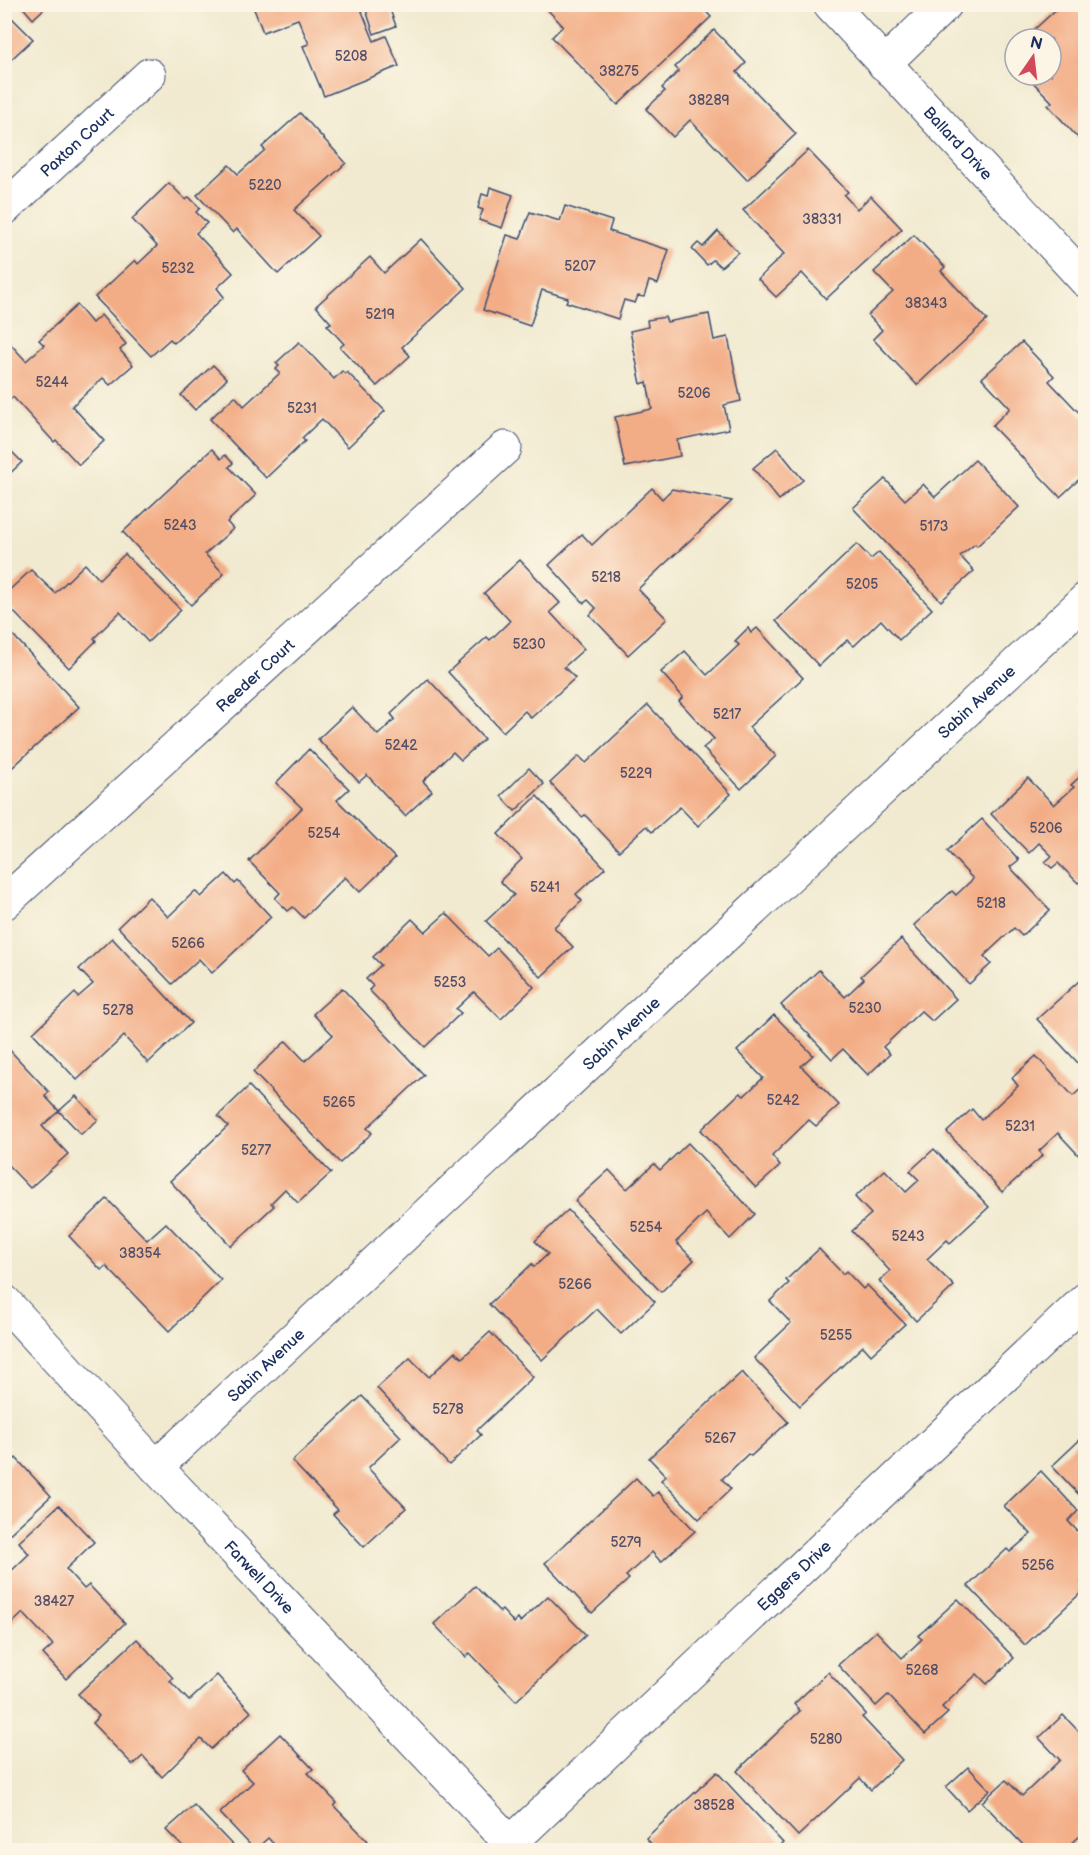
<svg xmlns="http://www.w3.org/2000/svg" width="1090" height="1855" viewBox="0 0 1090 1855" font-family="'Balsamiq Sans',sans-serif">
<rect width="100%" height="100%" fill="#fcf5e5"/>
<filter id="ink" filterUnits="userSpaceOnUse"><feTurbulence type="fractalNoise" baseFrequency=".0167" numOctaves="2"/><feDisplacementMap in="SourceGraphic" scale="12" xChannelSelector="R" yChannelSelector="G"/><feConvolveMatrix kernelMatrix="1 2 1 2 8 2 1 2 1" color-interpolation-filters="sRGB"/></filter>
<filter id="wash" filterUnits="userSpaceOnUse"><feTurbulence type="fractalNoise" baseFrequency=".008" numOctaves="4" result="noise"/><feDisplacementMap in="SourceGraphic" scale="24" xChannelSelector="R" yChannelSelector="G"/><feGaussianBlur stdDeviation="1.35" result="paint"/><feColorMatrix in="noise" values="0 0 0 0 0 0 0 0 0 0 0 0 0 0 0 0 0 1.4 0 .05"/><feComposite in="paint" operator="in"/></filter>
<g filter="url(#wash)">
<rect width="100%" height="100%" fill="#f1ead0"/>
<g id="blocks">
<!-- building -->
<g fill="#f3ad86">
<path d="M20 4H49L33 19Z"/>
<path d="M252 4H359L374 41 386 36 399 66 324 96 303 46 309 44 298 19 263 32Z"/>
<path d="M364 4H388L396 26 374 34Z"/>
<path d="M542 4H647L648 6 650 4H699L711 17 618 105 552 37 563 26Z"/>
<path d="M1062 4H1086V135L1080 140 1048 105 1052 102 1026 75H1051V39H1024Z"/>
<path d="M4 10 33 39 4 66Z"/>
<path d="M714 30 746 63 737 72 796 134 747 180 690 120 673 137 646 109 665 91 662 88 679 71 675 67Z"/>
<path d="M1015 48V63L1007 55Z"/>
<path d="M300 113 346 163 294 210 319 236 278 274 237 229 233 233 197 195 229 165 238 174 265 150 262 147Z"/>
<path d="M808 150 848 192 844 195 857 209 871 196 902 229 826 299 802 273 776 297 758 279 784 254 743 210Z"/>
<path d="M169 183 186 200 189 197 200 208 196 212 207 223 196 233 233 273 217 288 224 297 174 343 170 339 151 356 95 297 135 260 138 264 157 246 132 219Z"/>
<path d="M490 187 513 195 502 228 479 220 483 210 478 208 482 194 488 196Z"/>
<path d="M565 206 612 221 609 231 669 250 658 284 649 281 644 297 638 296 635 303 624 300 618 319 566 302 568 298 542 290 530 326 483 310 507 235 520 239 530 212 560 221Z"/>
<path d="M718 231 738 252 721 267 713 260 707 265 692 249 698 243 703 247Z"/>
<path d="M914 235 945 267 941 271 987 320 917 385 873 339 882 330 868 315 893 292 874 272Z"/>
<path d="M421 239 466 288 402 347 410 356 377 386 340 347 344 344 327 325 331 323 316 306 370 257 384 273Z"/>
<path d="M77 305 92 323 101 315 126 344 120 350 133 365 110 385 103 378 72 406 104 441 79 465 56 440 54 442 13 397 4 405V337L26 361 44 345 39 340Z"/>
<path d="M709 314 714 340 728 337 741 401 724 405 729 429 677 440 680 456 625 467 615 417 652 409 647 382 641 384 630 331 648 327 647 320 665 317 667 322Z"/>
<path d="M299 342 334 379 342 371 345 374 347 372 385 411 348 447 322 419 302 438 305 441 266 478 210 419 235 396 244 406 280 373 276 369 279 366 276 363Z"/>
<path d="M1022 342 1054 376 1049 381 1086 420V473L1060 497 992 426 1010 408 982 378Z"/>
<path d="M213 365 227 379 195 410 181 395Z"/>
<path d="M4 444 22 462 4 479Z"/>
<path d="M777 448 803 480 779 500 753 468Z"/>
<path d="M212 449 221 459 225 455 233 463 229 467 256 495 227 522 233 529 205 554 224 574 191 605 123 532Z"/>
<path d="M975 460 1019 507 977 546 975 544 960 556 974 571 941 601 853 508 885 479 905 500 923 484 935 497Z"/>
<path d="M652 488 662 499 672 489 732 501 638 589 667 619 628 655 590 615 596 608 588 600 584 603 549 565 582 534 592 545Z"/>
<path d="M857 544 871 559 879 552 932 609 899 640 881 620 854 646 847 640 819 666 776 621Z"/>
<path d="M125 554 181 610 148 642 120 612 94 638 96 641 69 668 4 602V595L31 570 55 593 85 564 99 579Z"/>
<path d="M520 560 560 603 550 612 584 649 564 667 575 678 531 718 525 711 503 732 448 672 487 637 490 640 510 621 484 593Z"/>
<path d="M748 628 751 633 757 628 803 678 749 727 776 756 741 789 703 748 714 739 679 701 683 697 661 672 685 651 707 675 739 645 735 641Z"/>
<path d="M13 635 79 707 4 775V643Z"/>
<path d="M428 679 484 739 461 760 453 752 423 781 432 791 405 816 367 775 359 782 318 739 352 707 378 735 395 719 391 714Z"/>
<path d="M648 705 731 794 698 826 680 807 652 832 646 826 619 851 585 815 582 817 550 783 579 756 586 763Z"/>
<path d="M309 749 349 789 337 800 395 858 360 892 345 877 304 918 293 907 288 911 275 898 280 893 249 861 302 808 276 783Z"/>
<path d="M529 768 544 784 515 811 501 796Z"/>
<path d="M1086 771V876L1078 883 1058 863 1052 868 1045 862 1052 856 1039 843 1029 853 991 814 1028 778 1054 805 1074 787 1071 785Z"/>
<path d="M537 796 605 868 576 894 582 901 554 927 573 947 541 977 486 921 514 895 500 881 522 859 498 834Z"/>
<path d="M982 819 1019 860 1010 867 1050 910 1022 936 1014 928 984 956 991 964 969 984 914 925 952 891 956 895 973 879 947 851Z"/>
<path d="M226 874 235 884 238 881 271 917 212 973 199 959 172 984 118 927 149 897 168 917 195 891 201 897Z"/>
<path d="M446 913 488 956 497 948 534 987 501 1019 474 992 456 1009 461 1013 425 1047 369 990 373 986 366 979 381 965 373 957 412 919 425 932Z"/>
<path d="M112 938 191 1023 148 1063 124 1036 77 1080 33 1033 75 993 78 997 93 984 79 969Z"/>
<path d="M901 939 956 999 932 1021 921 1011 883 1047 890 1054 868 1075 843 1049 832 1059 781 1005 819 970 845 997 864 979 861 976Z"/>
<path d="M1079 981 1086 989V1061L1083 1058 1078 1063 1037 1019Z"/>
<path d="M342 988 424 1075 367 1128 372 1133 340 1163 253 1072 286 1041 305 1061 333 1035 313 1014Z"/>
<path d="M774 1015 813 1055 801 1066 839 1105 816 1126 809 1120 772 1156 780 1166 756 1188 701 1130 740 1093 744 1096 763 1078 737 1051Z"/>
<path d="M4 1044 49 1092 45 1096 59 1111 42 1126 68 1154 30 1188 4 1161Z"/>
<path d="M1036 1056 1073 1096 1084 1086 1086 1088V1160L1084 1161 1058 1133 1039 1151 1043 1155 1002 1192 947 1132 972 1109 981 1120 1018 1086 1012 1078Z"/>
<path d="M249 1086 331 1173 298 1203 285 1189 271 1203 274 1206 231 1246 170 1181 228 1126 218 1116Z"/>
<path d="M76 1096 98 1120 81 1134 59 1111Z"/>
<path d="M688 1143 755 1214 730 1239 706 1213 676 1242 694 1260 661 1292 575 1201 609 1170 627 1189 654 1164 660 1170Z"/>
<path d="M934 1149 989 1207 950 1243 947 1240 927 1259 954 1286 916 1321 879 1281 890 1271 852 1231 871 1214 855 1197 885 1170 906 1192 919 1180 910 1171Z"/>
<path d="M107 1199 147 1240 166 1223 221 1280 169 1331 106 1266 101 1270 69 1236Z"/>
<path d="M568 1210 655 1302 621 1334 597 1309 542 1360 489 1304 532 1264 534 1267 548 1254 535 1241Z"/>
<path d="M819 1249 843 1274 846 1271 863 1289 867 1285 905 1324 871 1355 863 1346 800 1406 754 1358 791 1323 770 1301 789 1283 786 1280Z"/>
<path d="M490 1332 533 1377 477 1430 481 1435 449 1465 377 1388 410 1358 429 1377 455 1352 462 1358Z"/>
<path d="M742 1372 788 1422 751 1456 748 1454 722 1479 731 1489 699 1519 661 1480 666 1476 649 1458Z"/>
<path d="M362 1396 401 1437 368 1468 406 1508 364 1547 333 1514 338 1510 292 1461Z"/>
<path d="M1086 1434V1502L1052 1466Z"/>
<path d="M16 1458 51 1496 4 1539V1469Z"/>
<path d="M1041 1471 1078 1511 1068 1521 1086 1540V1578L1081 1582 1086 1588 1025 1645 968 1586 1007 1549 1010 1552 1031 1534 1004 1506Z"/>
<path d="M636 1478 653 1496 658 1492 695 1531 661 1562 652 1552 626 1576 629 1579 592 1613 545 1563Z"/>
<path d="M59 1505 94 1542 66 1569 84 1589 89 1585 125 1623 66 1679 43 1654 53 1645 23 1613 4 1631V1575L6 1576 29 1554 19 1542Z"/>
<path d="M475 1586 500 1612 502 1610 514 1623 518 1619 520 1622 548 1596 586 1635 516 1701 470 1653 466 1657 434 1624Z"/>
<path d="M958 1599 1014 1658 987 1684 977 1674 942 1707 948 1713 925 1734 888 1695 876 1706 838 1665 876 1631 902 1658 922 1639 918 1636Z"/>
<path d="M137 1639 173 1678 170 1681 189 1701 217 1675 251 1712 211 1749 201 1739 162 1777 143 1756 133 1765 92 1723 99 1716 78 1694Z"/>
<path d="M828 1672 866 1714 862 1717 902 1760 871 1790 860 1778 798 1836 737 1771 800 1711 794 1704Z"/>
<path d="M1063 1715 1086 1739V1831L1072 1843 1080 1850H1028L982 1802 1006 1780 1022 1796 1060 1760 1039 1738Z"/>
<path d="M280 1734 313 1769 308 1773 337 1803 334 1806 368 1841 357 1850H280L268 1838 255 1850 220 1813 253 1782 241 1770Z"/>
<path d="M968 1767 990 1790 967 1810 946 1787Z"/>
<path d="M717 1772 783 1843 775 1850H657L646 1838Z"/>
<path d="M194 1805 237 1850H186L166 1830Z"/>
</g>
</g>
</g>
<g filter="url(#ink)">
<use href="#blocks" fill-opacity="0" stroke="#3b4b6f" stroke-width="1.5"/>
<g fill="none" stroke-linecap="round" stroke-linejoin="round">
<defs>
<g id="minor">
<path id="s1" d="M830 4 1086 281"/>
<path d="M884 64 946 4"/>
<path id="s2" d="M4 209 149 75"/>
<path id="s3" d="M4 903 505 448"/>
<path id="s4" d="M4 1301 156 1467 517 1850"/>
<path id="s5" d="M156 1467 1086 599"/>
<path id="s6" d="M503 1850 1086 1299"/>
</g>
</defs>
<!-- minor casing -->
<use href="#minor" stroke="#3b4b6f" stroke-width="35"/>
<!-- minor -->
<use href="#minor" stroke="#fff" stroke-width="33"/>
</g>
</g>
<g text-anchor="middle" stroke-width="4.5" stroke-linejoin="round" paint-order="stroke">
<!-- number labels -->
<g font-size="14" fill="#514e68">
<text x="351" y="61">5208</text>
<text x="619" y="76">38275</text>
<text x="709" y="105">38289</text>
<text x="265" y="190">5220</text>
<text x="822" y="224">38331</text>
<text x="580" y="271">5207</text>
<text x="178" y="273">5232</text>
<text x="926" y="308">38343</text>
<text x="380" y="319">5219</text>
<text x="52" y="387">5244</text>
<text x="694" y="398">5206</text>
<text x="302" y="413">5231</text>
<text x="180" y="530">5243</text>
<text x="934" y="531">5173</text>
<text x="606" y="582">5218</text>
<text x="862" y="589">5205</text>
<text x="529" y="649">5230</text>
<text x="727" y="719">5217</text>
<text x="401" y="750">5242</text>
<text x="636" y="778">5229</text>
<text x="1046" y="833">5206</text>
<text x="324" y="838">5254</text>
<text x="545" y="892">5241</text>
<text x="991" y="908">5218</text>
<text x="188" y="948">5266</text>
<text x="450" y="987">5253</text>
<text x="865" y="1013">5230</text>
<text x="118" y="1015">5278</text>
<text x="783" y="1105">5242</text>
<text x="339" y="1107">5265</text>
<text x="1020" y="1131">5231</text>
<text x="256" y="1155">5277</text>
<text x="646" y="1232">5254</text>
<text x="908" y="1241">5243</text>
<text x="140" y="1258">38354</text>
<text x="575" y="1289">5266</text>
<text x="836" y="1340">5255</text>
<text x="448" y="1414">5278</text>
<text x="720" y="1443">5267</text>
<text x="626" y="1547">5279</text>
<text x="1038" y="1570">5256</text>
<text x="54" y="1606">38427</text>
<text x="922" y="1675">5268</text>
<text x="826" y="1744">5280</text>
<text x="714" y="1810">38528</text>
</g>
<!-- street labels -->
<g font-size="16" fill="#1b2f5e" stroke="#fcf5e5">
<text dy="6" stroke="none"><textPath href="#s2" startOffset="99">Paxton Court</textPath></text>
<text dy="6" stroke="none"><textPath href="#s1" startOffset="189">Ballard Drive</textPath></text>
<text dy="6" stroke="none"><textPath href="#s3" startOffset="339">Reeder Court</textPath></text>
<text dy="6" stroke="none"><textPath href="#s5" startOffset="1122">Sabin Avenue</textPath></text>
<text dy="6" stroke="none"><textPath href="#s5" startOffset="636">Sabin Avenue</textPath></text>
<text dy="6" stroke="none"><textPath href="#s5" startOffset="150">Sabin Avenue</textPath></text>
<text dy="6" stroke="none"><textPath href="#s6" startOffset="400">Eggers Drive</textPath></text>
<text dy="6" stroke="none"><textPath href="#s4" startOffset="376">Farwell Drive</textPath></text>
</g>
</g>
<!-- margin -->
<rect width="1090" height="1855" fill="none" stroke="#fcf5e5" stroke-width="24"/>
<!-- north arrow -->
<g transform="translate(1033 57) rotate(14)"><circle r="28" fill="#fcf5e5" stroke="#a2a6af" stroke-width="1.5"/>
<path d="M0-4.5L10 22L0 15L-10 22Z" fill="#d1495b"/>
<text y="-9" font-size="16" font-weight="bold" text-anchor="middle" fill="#1b2f5e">N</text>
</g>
</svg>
